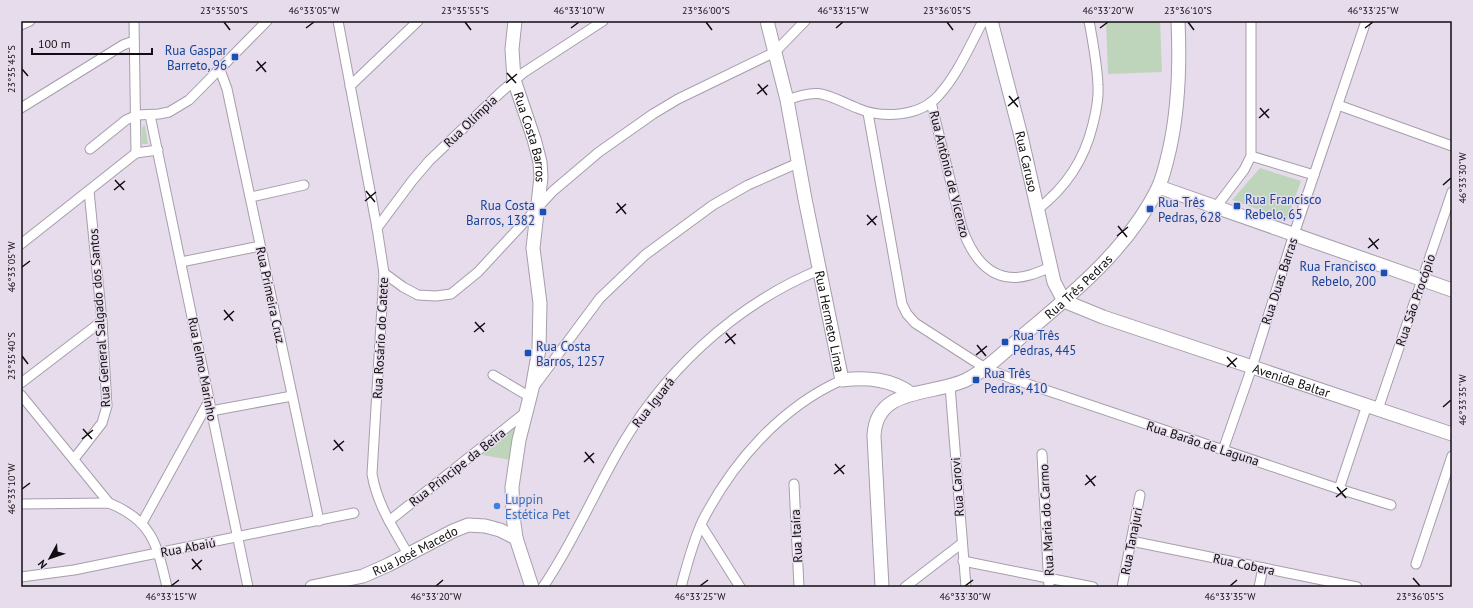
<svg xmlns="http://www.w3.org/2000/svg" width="1473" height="608" viewBox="0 0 1473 608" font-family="'PT Sans',sans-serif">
<rect width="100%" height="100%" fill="#e6dceb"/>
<!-- green -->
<g fill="#bfd5bb">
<path d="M1106 21H1160L1162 72 1108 74Z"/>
<path d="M144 125 145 126 148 144H142V128Z"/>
<path d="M1260 168 1301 181 1287 220 1232 200Z"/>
<path d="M517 422 511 460 482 455Z"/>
</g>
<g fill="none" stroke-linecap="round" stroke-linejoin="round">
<defs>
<g id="street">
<path d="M134 21 136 153"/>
<path d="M338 21 377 228 384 273 372 474C377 504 393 528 408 554"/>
<path d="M21 25 30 21"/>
<path d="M220 70 227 89 319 521"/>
<path d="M350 86 418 21"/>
<path d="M787 100C822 87 825 95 857 108 882 119 920 117 939 95 958 74 970 45 983 21"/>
<path d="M931 102 962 228C973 259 993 286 1030 275 1037 273 1044 270 1051 267"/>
<path d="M1338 105 1452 146"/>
<path d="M21 108 123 45 134 41"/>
<path d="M868 113 902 304 907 314 915 323 985 368 1013 379 1339 489 1367 405"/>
<path d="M150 115 248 587"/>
<path d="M90 149 126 120 137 115 159 114 169 112 189 100 267 21"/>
<path d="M136 153 158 150"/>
<path d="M1251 156 1314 175"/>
<path d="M251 197 304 185"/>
<path d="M1216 207 1244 170 1251 156V21"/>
<path d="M1037 210C1066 187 1084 161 1093 124 1096 112 1099 98 1098 85 1097 64 1093 42 1089 21"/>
<path d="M377 228 412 181 429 161 500 93 523 73 603 21"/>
<path d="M21 244 136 153"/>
<path d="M181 262 260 246"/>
<path d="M384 273 403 287 418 295 436 296 451 294 478 272 553 191 599 152 653 114 678 99 775 52 805 21"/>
<path d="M493 375 530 397"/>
<path d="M21 383 102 321"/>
<path d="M950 386 966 587"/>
<path d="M533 388 600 298 645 255 713 205 748 185 798 163"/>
<path d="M21 395 109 503"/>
<path d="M1378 409 1452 192"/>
<path d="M211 411 292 396"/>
<path d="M1223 450 1252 367 1294 234 1366 21"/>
<path d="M1042 454 1049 587"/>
<path d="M74 459 102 423 107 406 102 321 89 191"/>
<path d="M794 484 799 587"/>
<path d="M1339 489 1391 505"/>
<path d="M21 504 109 503C153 521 157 545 167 587"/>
<path d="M389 521 526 412"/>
<path d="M142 523 209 401"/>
<path d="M701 525 740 587"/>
<path d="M1131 541 1357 587"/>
<path d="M963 561 1093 587"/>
<path d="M1416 564 1452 456"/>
<path d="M21 577 74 570 354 513"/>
<path d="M543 587C571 546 591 500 615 457 660 375 732 306 819 270"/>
<path d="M681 587C687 565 693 541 703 520 733 462 781 407 842 380"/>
<path d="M905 587 961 544"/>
<path d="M1122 587 1140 495"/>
<path d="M1259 587 1263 568"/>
</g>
<g id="secondary">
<path id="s1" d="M515 21 512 49 514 80 534 139 540 162 541 177 533 248 540 303 539 349 532 389 519 440 512 487 513 516 516 538 532 587"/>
<path id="s2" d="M767 21 787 100 805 199 842 380C868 377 891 379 912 394"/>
<path id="s3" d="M991 21 1021 136 1054 282 1064 301 1103 317 1452 434"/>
<path d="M1159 187 1452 290"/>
<path id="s4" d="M312 587 363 576 388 565 453 531 468 525 485 526 500 530 516 538"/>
<path id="s5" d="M882 587 874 436C876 386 933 396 966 380 986 370 1003 353 1020 338 1071 295 1128 249 1158 188 1164 175 1167 160 1170 147 1179 105 1180 64 1178 21"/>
</g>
</defs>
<!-- street casing -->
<use href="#street" stroke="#a69eab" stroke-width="11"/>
<!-- secondary casing -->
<use href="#secondary" stroke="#a69eab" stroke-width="15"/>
<!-- street -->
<use href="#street" stroke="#fff" stroke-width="9"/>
<!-- secondary -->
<use href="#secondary" stroke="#fff" stroke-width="13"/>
</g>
<!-- ticks -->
<path fill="none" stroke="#110d12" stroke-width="1.5" d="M224 22 230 30M465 22 471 30M706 22 712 30M947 22 953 30M1188 22 1194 30M306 28 314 22M571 28 579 22M836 28 843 22M1100 28 1108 22M1365 28 1373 22M257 61 266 72M22 69 28 76M256 71 266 62M507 73 516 83M506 83 517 74M758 84 767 95M757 94 768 85M1009 96 1018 107M1008 106 1019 97M1260 108 1269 118M1259 118 1269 109M115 180 124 190M1443 185 1451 178M114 190 125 181M366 191 375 202M365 201 376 192M617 203 626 214M616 213 626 204M867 215 876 225M867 225 877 216M1118 226 1127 237M1117 236 1128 227M1369 238 1378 249M1368 248 1379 239M22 267 30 261M224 310 233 321M224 320 234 311M475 322 484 332M474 332 485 323M726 333 735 344M725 343 736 334M977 345 986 356M976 355 987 346M22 356 28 364M1227 357 1236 367M1227 367 1237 358M1443 407 1451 400M83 429 92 439M82 439 93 430M334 440 343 451M333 450 344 441M585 452 594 463M584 462 594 453M835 464 844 474M834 474 845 465M1086 475 1095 486M1085 485 1096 476M1337 487 1346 498M22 489 30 483M1336 497 1347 488M192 559 201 570M192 569 202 560M1413 578 1420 586M171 586 179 580M436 586 443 580M700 586 708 580M965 586 973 580M1230 586 1237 580"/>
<!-- markers -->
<g fill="#1a4fb4" stroke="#e6dceb" stroke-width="1.5">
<rect x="231" y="53" width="8" height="8" rx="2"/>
<rect x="1233" y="202" width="8" height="8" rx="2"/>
<rect x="1146" y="205" width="8" height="8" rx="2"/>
<rect x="539" y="208" width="8" height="8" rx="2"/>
<rect x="1380" y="269" width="8" height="8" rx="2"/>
<rect x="1001" y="338" width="8" height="8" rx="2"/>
<rect x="524" y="349" width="8" height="8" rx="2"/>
<rect x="972" y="376" width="8" height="8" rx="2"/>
</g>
<circle fill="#3f7fe0" stroke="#e6dceb" stroke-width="1.5" cx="497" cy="506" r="4"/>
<g text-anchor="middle" stroke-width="3" stroke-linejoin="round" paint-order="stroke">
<!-- transit labels -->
<g font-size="13" fill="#164399" stroke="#e6dceb" text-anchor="start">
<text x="227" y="55" text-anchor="end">Rua Gaspar<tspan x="227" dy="15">Barreto, 96</tspan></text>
<text x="1245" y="204">Rua Francisco<tspan x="1245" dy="15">Rebelo, 65</tspan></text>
<text x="1158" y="207">Rua Três<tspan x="1158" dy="15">Pedras, 628</tspan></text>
<text x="535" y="210" text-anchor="end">Rua Costa<tspan x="535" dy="15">Barros, 1382</tspan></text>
<text x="1376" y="271" text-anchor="end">Rua Francisco<tspan x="1376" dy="15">Rebelo, 200</tspan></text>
<text x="1013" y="340">Rua Três<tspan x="1013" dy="15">Pedras, 445</tspan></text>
<text x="536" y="351">Rua Costa<tspan x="536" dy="15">Barros, 1257</tspan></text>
<text x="984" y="378">Rua Três<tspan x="984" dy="15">Pedras, 410</tspan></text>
</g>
<!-- street labels -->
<g font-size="13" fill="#110d12" stroke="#e6dceb">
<text transform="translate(470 121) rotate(-44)" y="5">Rua Olímpia</text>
<text dy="5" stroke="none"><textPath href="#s1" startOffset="119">Rua Costa Barros</textPath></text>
<text dy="5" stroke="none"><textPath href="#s3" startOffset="145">Rua Caruso</textPath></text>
<text transform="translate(950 174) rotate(76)" y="5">Rua Antônio de Vicenzo</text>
<text transform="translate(1279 281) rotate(-72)" y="5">Rua Duas Barras</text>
<text dy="5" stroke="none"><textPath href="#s5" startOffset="415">Rua Três Pedras</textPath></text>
<text transform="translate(271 295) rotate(78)" y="5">Rua Primeira Cruz</text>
<text transform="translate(1415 300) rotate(-71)" y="5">Rua São Procópio</text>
<text transform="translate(99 318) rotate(-94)" y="5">Rua General Salgado dos Santos</text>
<text dy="5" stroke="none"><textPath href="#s2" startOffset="307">Rua Hermeto Lima</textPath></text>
<text transform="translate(380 338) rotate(-87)" y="5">Rua Rosário do Catete</text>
<text transform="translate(203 369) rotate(79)" y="5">Rua Ielmo Marinho</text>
<text dy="5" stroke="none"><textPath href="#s3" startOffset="531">Avenida Baltar</textPath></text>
<text transform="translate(653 402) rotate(-52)" y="5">Rua Iguará</text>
<text transform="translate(1203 443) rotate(18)" y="5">Rua Barão de Laguna</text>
<text transform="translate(457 467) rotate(-38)" y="5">Rua Principe da Beira</text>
<text transform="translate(957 487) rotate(-94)" y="5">Rua Carovi</text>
<text transform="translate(1046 520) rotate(-93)" y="5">Rua Maria do Carmo</text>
<text transform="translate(796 536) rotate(-93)" y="5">Rua Itaíra</text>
<text transform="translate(1131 541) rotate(-79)" y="5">Rua Tanajuri</text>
<text transform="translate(188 547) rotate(-11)" y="5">Rua Abaiú</text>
<text dy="5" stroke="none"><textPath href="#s4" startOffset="110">Rua José Macedo</textPath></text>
<text transform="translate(1244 564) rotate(12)" y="5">Rua Cobera</text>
</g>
<!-- shop labels -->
<g font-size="13" fill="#366cbe" stroke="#e6dceb" text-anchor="start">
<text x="505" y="504">Luppin<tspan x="505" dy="15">Estética Pet</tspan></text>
</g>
</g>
<!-- border -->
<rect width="1473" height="608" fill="none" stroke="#e6dceb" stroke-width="44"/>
<!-- north arrow -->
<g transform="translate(50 558) rotate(230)" stroke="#e6dceb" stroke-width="3" paint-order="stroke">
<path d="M0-3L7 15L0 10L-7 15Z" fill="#110d12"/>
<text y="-6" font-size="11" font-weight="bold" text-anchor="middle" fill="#110d12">N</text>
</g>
<!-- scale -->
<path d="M32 48v6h120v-6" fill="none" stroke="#110d12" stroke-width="2"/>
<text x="38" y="48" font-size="12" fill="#110d12" stroke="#e6dceb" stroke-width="3" paint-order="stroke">100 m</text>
<rect x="22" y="22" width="1429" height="564" fill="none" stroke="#110d12" stroke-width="1.5"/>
<g font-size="10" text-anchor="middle" fill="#110d12">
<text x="224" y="14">23°35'50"S</text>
<text x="314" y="14">46°33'05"W</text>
<text x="465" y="14">23°35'55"S</text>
<text x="579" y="14">46°33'10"W</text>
<text x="706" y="14">23°36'00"S</text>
<text x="843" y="14">46°33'15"W</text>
<text x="947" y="14">23°36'05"S</text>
<text x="1108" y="14">46°33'20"W</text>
<text x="1188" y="14">23°36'10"S</text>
<text x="1373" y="14">46°33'25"W</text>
<text transform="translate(11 69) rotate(-90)" y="4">23°35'45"S</text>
<text transform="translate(1462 178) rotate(-90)" y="4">46°33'30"W</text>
<text transform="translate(11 267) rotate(-90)" y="4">46°33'05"W</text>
<text transform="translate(11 356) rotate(-90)" y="4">23°35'40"S</text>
<text transform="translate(1462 400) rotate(-90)" y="4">46°33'35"W</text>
<text transform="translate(11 489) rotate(-90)" y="4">46°33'10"W</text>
<text x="171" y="600">46°33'15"W</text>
<text x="436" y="600">46°33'20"W</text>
<text x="700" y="600">46°33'25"W</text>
<text x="965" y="600">46°33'30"W</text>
<text x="1230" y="600">46°33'35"W</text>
<text x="1420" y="600">23°36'05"S</text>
</g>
</svg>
